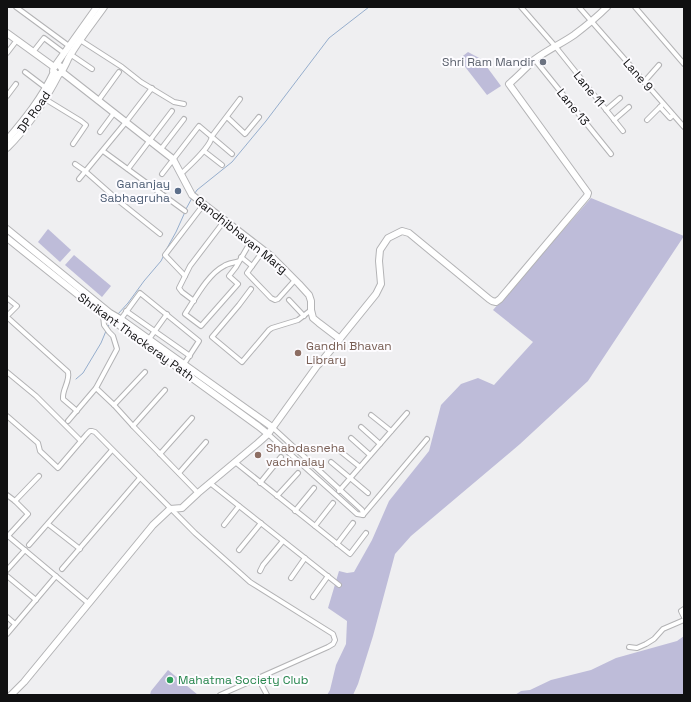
<svg xmlns="http://www.w3.org/2000/svg" width="691" height="702" viewBox="0 0 691 702" font-family="'Space Grotesk',sans-serif">
<rect width="100%" height="100%" fill="#efeff1"/>
<!-- green -->
<g fill="#bebcd9">
<path d="M468 52 481 59 501 86 487 95 459 59Z"/>
<path d="M591 198 684 236 588 381 520 444 411 536 395 554 373 636 358 684 353 695H327L330 690 336 665 346 644 347 621 328 608 339 571 347 573 354 572 372 540 389 501 429 451 441 405 461 384 478 378 494 385 533 342 493 310Z"/>
<path d="M48 229 71 250 60 262 38 242Z"/>
<path d="M74 255 111 286 102 297 65 265Z"/>
<path d="M684 636V695H515L521 691 530 690 551 680 591 670 616 658 677 641Z"/>
<path d="M168 670 198 695H150L151 691Z"/>
</g>
<g fill="none" stroke-linecap="round" stroke-linejoin="round">
<!-- stream -->
<g stroke="#96aecd" stroke-width="1">
<path d="M195 193 197 190 232 162 266 121 329 38 369 7"/>
<path d="M186 209 192 198"/>
<path d="M166 250 176 232 185 212"/>
<path d="M118 314 128 303 144 281 161 261 164 255"/>
<path d="M107 328 111 322"/>
<path d="M76 379 83 373 101 343 106 331"/>
</g>
<defs>
<g id="street">
<path d="M16 7 69 46"/>
<path d="M521 7 555 46 623 131"/>
<path d="M579 7 684 127"/>
<path d="M635 7 684 64"/>
<path d="M80 40 122 67 141 82 174 102 184 104"/>
<path d="M33 52 44 38 64 53"/>
<path d="M7 53 17 40"/>
<path d="M70 54 92 69"/>
<path d="M535 60 611 154"/>
<path d="M25 72 46 88"/>
<path d="M644 82 659 65"/>
<path d="M7 96 16 84"/>
<path d="M45 99 81 121 86 125 73 144"/>
<path d="M98 101 119 72"/>
<path d="M660 107 670 118 673 115"/>
<path d="M606 110 620 98"/>
<path d="M227 117 245 134 259 117"/>
<path d="M614 120 629 107"/>
<path d="M647 120 663 104"/>
<path d="M100 132 114 113"/>
<path d="M161 149 184 119"/>
<path d="M103 151 185 211"/>
<path d="M204 151 222 165"/>
<path d="M75 164 85 171 120 202 160 234"/>
<path d="M128 169 172 111"/>
<path d="M162 174 199 126 232 154"/>
<path d="M181 174C189 166 211 147 212 136L240 99"/>
<path d="M79 179 126 122 152 88"/>
<path d="M263 251 247 273 271 298 275 300 278 299 295 280"/>
<path d="M241 257 252 266"/>
<path d="M239 261C234 263 228 263 224 266 208 274 195 299 185 314L201 326 238 284 229 276 236 267 251 241"/>
<path d="M185 276 165 255 204 204"/>
<path d="M251 289 239 305 212 337 242 362 269 330 272 328 298 320 311 310"/>
<path d="M7 298 17 306 7 316"/>
<path d="M289 300 304 316"/>
<path d="M194 301 182 292 179 288 190 266 225 220"/>
<path d="M126 311 190 356"/>
<path d="M7 317 68 372C70 382 62 389 63 399L77 411"/>
<path d="M121 319 140 293 199 341 184 364"/>
<path d="M149 339 167 314"/>
<path d="M7 372 36 396 81 441"/>
<path d="M96 388 114 405 133 426 198 493"/>
<path d="M114 405 145 372"/>
<path d="M371 415 391 431"/>
<path d="M7 416 38 443 40 451 58 468 87 434 90 431H92L95 432 195 533 240 573 250 582 333 634 335 640 333 644 328 647 220 695"/>
<path d="M68 421 96 388 117 349 113 336 109 332 104 325 103 316"/>
<path d="M133 426 165 390"/>
<path d="M272 427 362 510 363 515"/>
<path d="M361 427 380 444"/>
<path d="M268 434 357 514 363 515"/>
<path d="M351 438 370 455"/>
<path d="M340 451 360 467"/>
<path d="M160 454 192 418"/>
<path d="M235 462 350 554 366 533"/>
<path d="M331 462 368 493"/>
<path d="M179 473 206 442"/>
<path d="M210 483 339 585"/>
<path d="M260 483 281 457"/>
<path d="M339 491 407 413"/>
<path d="M7 495 15 501 28 514 7 537"/>
<path d="M277 496 298 473"/>
<path d="M15 501 39 476"/>
<path d="M295 511 314 488"/>
<path d="M363 515 427 439"/>
<path d="M48 524 80 549"/>
<path d="M224 525 239 506"/>
<path d="M315 526 333 503"/>
<path d="M8 536 88 603"/>
<path d="M337 544 353 523"/>
<path d="M29 545 112 450"/>
<path d="M239 550 261 523"/>
<path d="M62 569 140 478"/>
<path d="M7 570 25 550"/>
<path d="M260 571 263 565 283 541"/>
<path d="M7 576 36 600"/>
<path d="M291 578 305 558"/>
<path d="M313 597 328 576"/>
<path d="M684 609 681 611 684 617"/>
<path d="M7 617 15 624"/>
<path d="M7 634 56 576"/>
<path d="M629 647 637 648 646 644 654 639 663 629 684 620"/>
<path d="M258 678 267 695"/>
</g>
<g id="secondary">
<path d="M7 33 54 67"/>
<path d="M55 66 97 7"/>
<path d="M62 69 60 66 57 65 54 67 53 71C55 73 57 76 61 73 61 73 67 62 68 59 78 41 92 24 104 7"/>
<path d="M62 72 173 159 192 195 271 256 299 284 309 295 311 301V310L313 318 319 323 340 339"/>
<path d="M7 140C25 119 42 98 54 72"/>
<path d="M7 148C29 126 45 101 59 74"/>
<path d="M7 229 110 313 122 320 272 427"/>
<path d="M7 238 107 318 119 325 258 426 268 434"/>
<path d="M11 695 24 682 153 525 170 509 182 508 198 493 258 443 268 434 317 366 321 362 376 294 381 284 379 261 380 250 388 238 402 231 409 233 489 299 492 301 496 302 500 299 587 196 588 193 509 84C518 76 526 68 534 60 547 50 561 44 574 35 586 26 597 17 607 7"/>
</g>
</defs>
<!-- street casing -->
<use href="#street" stroke="#b3b3b5" stroke-width="6"/>
<!-- secondary casing -->
<use href="#secondary" stroke="#b3b3b5" stroke-width="8"/>
<!-- street -->
<use href="#street" stroke="#fff" stroke-width="4"/>
<!-- secondary -->
<use href="#secondary" stroke="#fff" stroke-width="6"/>
</g>
<!-- markers -->
<circle fill="#6b7280" stroke="#fdfcff" stroke-width="1.5" cx="543" cy="62" r="4"/>
<circle fill="#5c6f8a" stroke="#fdfcff" stroke-width="1.5" cx="178" cy="191" r="4"/>
<g fill="#8d6e63" stroke="#fdfcff" stroke-width="1.5">
<circle cx="298" cy="353" r="4"/>
<circle cx="258" cy="455" r="4"/>
</g>
<circle fill="#2e9e5b" stroke="#fdfcff" stroke-width="1.5" cx="170" cy="680" r="4"/>
<g text-anchor="middle" stroke-width="4" stroke-linejoin="round" paint-order="stroke">
<!-- worship labels -->
<g font-size="12" fill="#5b616d" stroke="#fdfcff" text-anchor="end">
<text x="535" y="66">Shri Ram Mandir</text>
</g>
<!-- street labels -->
<g font-size="12" fill="#101011" stroke="#fdfcff">
<text transform="translate(638 75) rotate(49)" y="4">Lane 9</text>
<text transform="translate(589 89) rotate(51)" y="4">Lane 11</text>
<text transform="translate(573 107) rotate(51)" y="4">Lane 13</text>
<text transform="translate(34 112) rotate(-55)" y="4">DP Road</text>
<text transform="translate(241 235) rotate(39)" y="4">Gandhibhavan Marg</text>
<text transform="translate(136 337) rotate(36)" y="4">Shrikant Thackeray Path</text>
</g>
<!-- service labels -->
<g font-size="12" fill="#4e5e75" stroke="#fdfcff" text-anchor="end">
<text x="170" y="188">Gananjay<tspan x="170" dy="14">Sabhagruha</tspan></text>
</g>
<!-- education labels -->
<g font-size="12" fill="#785e54" stroke="#fdfcff" text-anchor="start">
<text x="306" y="350">Gandhi Bhavan<tspan x="306" dy="14">Library</tspan></text>
<text x="266" y="452">Shabdasneha<tspan x="266" dy="14">vachnalay</tspan></text>
</g>
<!-- leisure labels -->
<g font-size="12" fill="#27864d" stroke="#fdfcff" text-anchor="start">
<text x="178" y="684">Mahatma Society Club</text>
</g>
</g>
<!-- border -->
<rect width="691" height="702" fill="none" stroke="#101011" stroke-width="16"/>
</svg>
